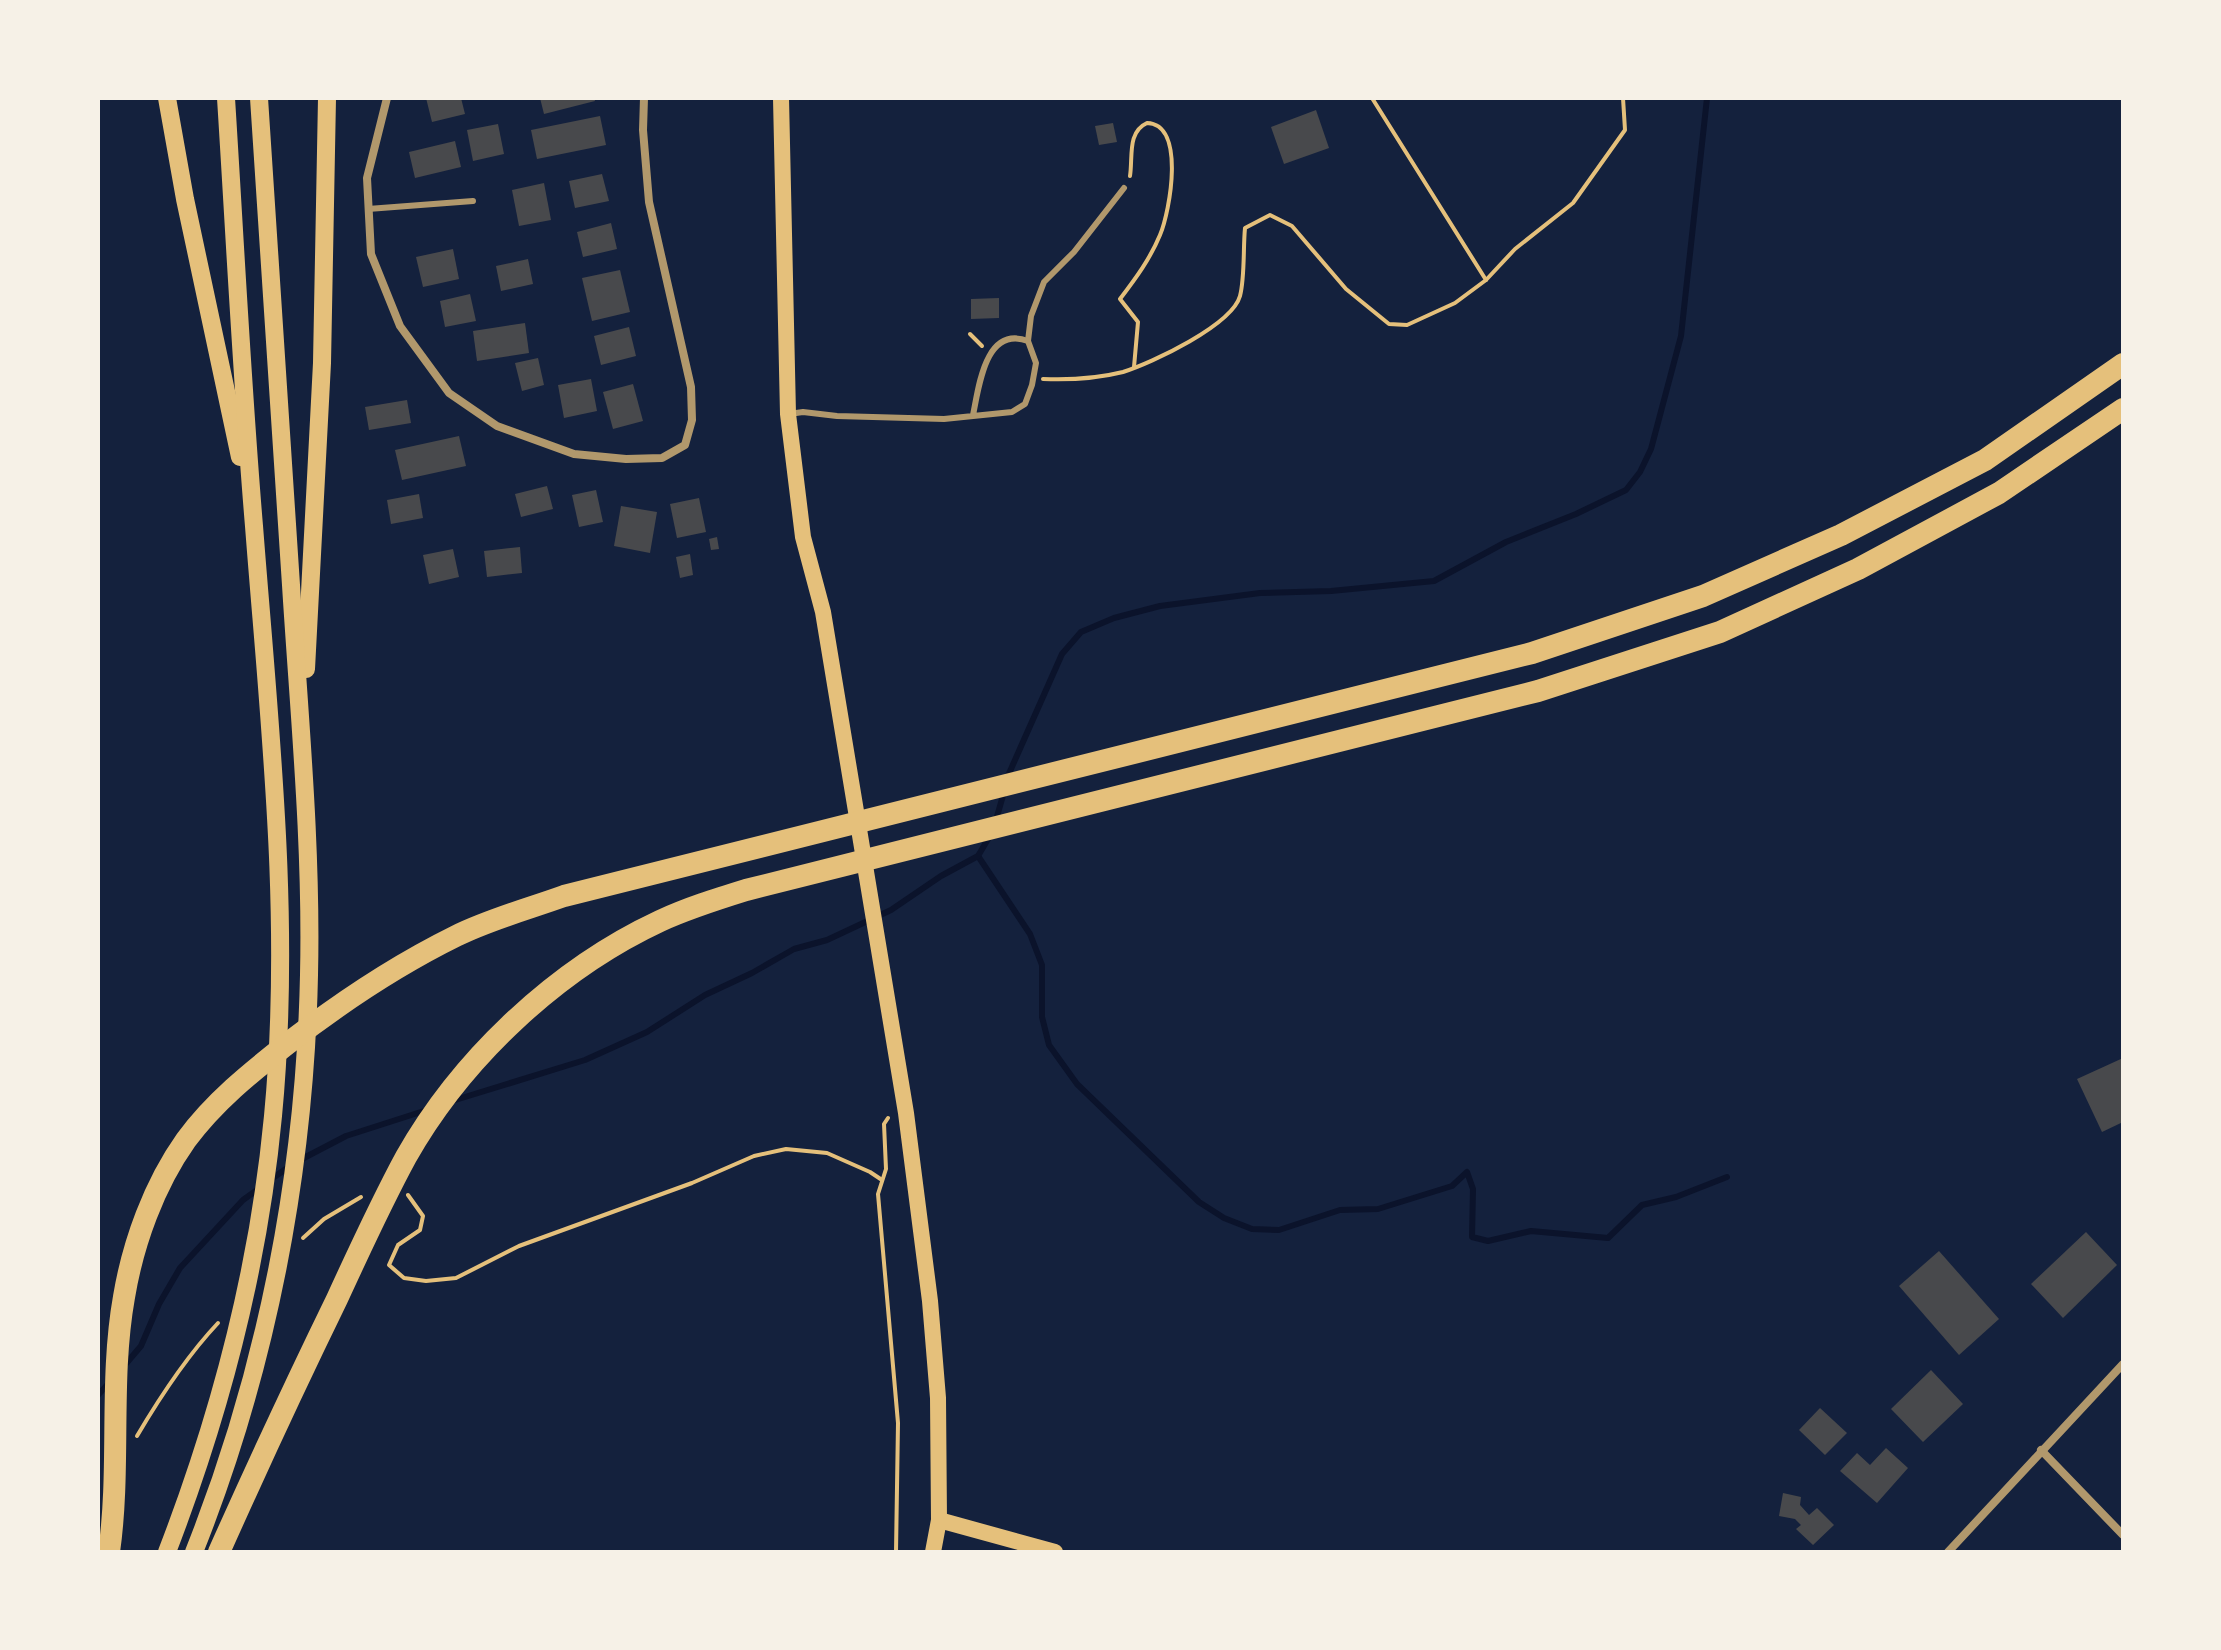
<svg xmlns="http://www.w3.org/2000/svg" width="2221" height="1650" viewBox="0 0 2221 1650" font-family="Overpass,sans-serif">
<rect width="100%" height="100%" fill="#14213d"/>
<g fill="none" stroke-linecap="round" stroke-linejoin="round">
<!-- stream -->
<g stroke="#0b132b" stroke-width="6">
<path d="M1007 778 1062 654 1081 632 1114 618 1160 606 1260 593 1331 591 1434 581 1506 542 1576 514 1626 490 1640 472 1651 449 1681 336 1707 98"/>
<path d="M996 820 1004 792"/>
<path d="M978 856 1030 934 1042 965V1017L1049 1045 1077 1084 1199 1202 1224 1218 1252 1229 1279 1230 1340 1210 1378 1209 1452 1186 1467 1172 1473 1189 1472 1237 1488 1241 1531 1231 1608 1238 1642 1205 1676 1197 1727 1177"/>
<path d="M452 1101 585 1060 647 1032 705 995 752 973 794 949 827 940 891 910 941 876 978 856 991 834"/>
<path d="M300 1160 346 1136 427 1110"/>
<path d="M270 1180 290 1166"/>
<path d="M124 1366 141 1346 159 1304 180 1268 243 1200 261 1187"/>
<path d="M98 1395 109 1383"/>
</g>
</g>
<!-- building -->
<g fill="#48494c">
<path d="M426 98H461L465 114 432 122Z"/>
<path d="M540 98H594L595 101 544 114Z"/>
<path d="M1316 110 1329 148 1284 164 1271 127Z"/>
<path d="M600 116 606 145 537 159 531 130Z"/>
<path d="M1113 123 1117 142 1099 145 1095 126Z"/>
<path d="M498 124 504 154 473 161 467 130Z"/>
<path d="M455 141 461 167 415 178 409 152Z"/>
<path d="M602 174 609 201 575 208 569 181Z"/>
<path d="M544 183 551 220 519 226 512 190Z"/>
<path d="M611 223 617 249 583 257 577 232Z"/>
<path d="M453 249 459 279 423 287 416 257Z"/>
<path d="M528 259 533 284 501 291 496 266Z"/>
<path d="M620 270 630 312 592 321 582 278Z"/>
<path d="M470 294 476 321 445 327 440 301Z"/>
<path d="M999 298V318L971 319V299Z"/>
<path d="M525 323 529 353 477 361 473 331Z"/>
<path d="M629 327 636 356 601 365 594 336Z"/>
<path d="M538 358 544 385 522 391 515 363Z"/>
<path d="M591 379 597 411 564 418 558 385Z"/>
<path d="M633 384 643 421 613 429 603 392Z"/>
<path d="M407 400 411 423 369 430 365 407Z"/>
<path d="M459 436 466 466 402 480 395 450Z"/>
<path d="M547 486 553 509 521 517 515 494Z"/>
<path d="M596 490 603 522 579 527 572 495Z"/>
<path d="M419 494 423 518 391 524 387 500Z"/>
<path d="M699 498 706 532 677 538 670 504Z"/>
<path d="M621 506 657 512 650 553 614 546Z"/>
<path d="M717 537 719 549 711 550 709 539Z"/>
<path d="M520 547 522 573 487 577 484 551Z"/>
<path d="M453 549 459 577 429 584 423 555Z"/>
<path d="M690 554 693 575 680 578 676 557Z"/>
<path d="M2123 1058V1122L2102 1132 2077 1079Z"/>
<path d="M2086 1232 2117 1265 2063 1318 2031 1284Z"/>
<path d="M1939 1251 1999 1319 1959 1355 1899 1286Z"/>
<path d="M1931 1370 1963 1404 1923 1442 1891 1409Z"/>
<path d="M1820 1408 1847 1433 1825 1455 1799 1430Z"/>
<path d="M1886 1448 1908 1468 1877 1503 1840 1471 1857 1453 1870 1465Z"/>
<path d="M1783 1493 1801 1497 1800 1505 1809 1515 1817 1508 1834 1525 1813 1545 1796 1529 1801 1525 1795 1519 1779 1516Z"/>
</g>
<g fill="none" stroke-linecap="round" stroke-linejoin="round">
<!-- path -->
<g stroke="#e5c07b" stroke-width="4">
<path d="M1372 98 1486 280"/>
<path d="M1130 176C1133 157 1127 132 1147 123 1186 124 1170 211 1160 235 1150 259 1136 278 1120 299L1138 322 1134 367"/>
<path d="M970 334 982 346"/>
<path d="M1043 379C1068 380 1099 378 1123 372 1152 363 1232 325 1240 296 1245 277 1243 248 1245 228L1270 215 1292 226 1346 289 1389 324 1407 325 1455 303 1486 280 1515 249 1573 203 1625 130 1623 98"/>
<path d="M888 1118 884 1124 886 1169 878 1194 898 1423 896 1552"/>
<path d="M408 1195 423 1216 420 1230 398 1245 389 1265 404 1278 426 1281 456 1278 519 1246 692 1183 754 1156 786 1149 827 1153 870 1172 882 1180"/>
<path d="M303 1238 324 1219 361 1197"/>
<path d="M137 1436C160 1397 186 1357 218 1323"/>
</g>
<!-- service -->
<g stroke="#b1986c" stroke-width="6">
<path d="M368 209 473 201"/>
<path d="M1028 341 1031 316 1044 282 1074 252 1124 188"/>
<path d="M789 414 803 412 837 416 944 419 1012 412 1025 404 1032 385 1036 363 1028 341C985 325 979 387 973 415"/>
</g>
<!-- minor -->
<g stroke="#b1986c" stroke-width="8">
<path d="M387 98 367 178 371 254 400 326 449 393 497 426 574 454 626 459 662 458 685 445 692 420 691 387 649 202 643 130 644 98"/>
<path d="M2041 1450 2123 1535"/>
<path d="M1948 1552 2123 1364"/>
</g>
<!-- secondary -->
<g stroke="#e5c07b" stroke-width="16">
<path d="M781 98 788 414 803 537 823 612 906 1113 930 1301 938 1398 939 1520 933 1552"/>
<path d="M939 1520 1055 1552"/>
</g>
<!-- primary -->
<g stroke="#e5c07b" stroke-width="18">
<path d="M167 98 185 199 240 457"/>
<path d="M306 669 322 363 327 98"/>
<path d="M167 1552C221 1412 259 1265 273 1116 292 919 269 721 254 526 242 383 235 240 226 98"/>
<path d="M194 1552C267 1369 305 1172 309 975 312 845 299 714 291 585 280 422 269 260 259 98"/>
</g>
<!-- motorway -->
<g stroke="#e5c07b" stroke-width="22">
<path d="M109 1552C121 1468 109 1381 124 1297 133 1243 154 1185 186 1140 214 1102 250 1073 287 1044 340 1003 395 966 456 936 490 919 528 909 564 896L1532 653 1703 596 1841 535 1985 460 2123 364"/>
<path d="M219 1552C257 1467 296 1383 337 1299 359 1251 381 1203 406 1157 462 1058 557 969 660 921 688 908 717 899 746 890L1538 691 1720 632 1858 569 1999 493 2123 409"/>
</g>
</g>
<!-- border -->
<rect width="2221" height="1650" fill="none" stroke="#f6f1e7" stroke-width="200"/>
</svg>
